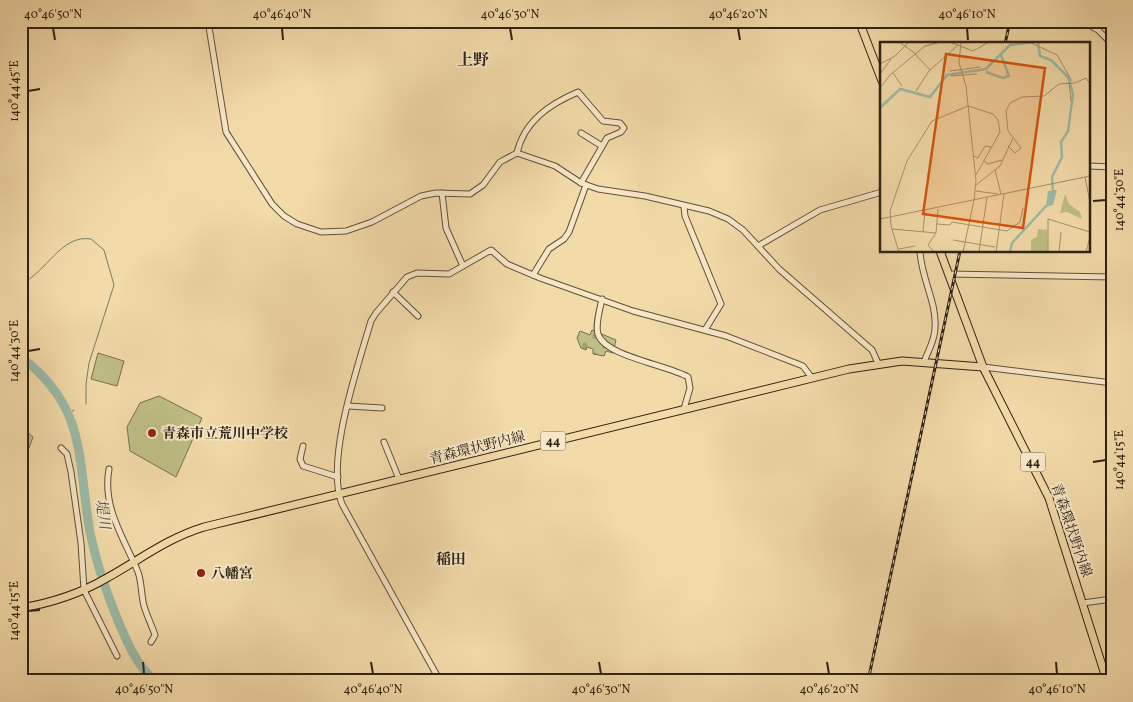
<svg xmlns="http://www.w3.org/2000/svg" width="1133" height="702" viewBox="0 0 1133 702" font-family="Vollkorn,'Noto Serif JP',serif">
<defs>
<pattern id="cemetery-stones" width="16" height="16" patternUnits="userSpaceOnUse" patternTransform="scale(1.25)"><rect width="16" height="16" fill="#bebe85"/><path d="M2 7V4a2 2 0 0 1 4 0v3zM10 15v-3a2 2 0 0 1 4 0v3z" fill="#a4a372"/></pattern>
</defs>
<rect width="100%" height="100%" fill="#f3daa9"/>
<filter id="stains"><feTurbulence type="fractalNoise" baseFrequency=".004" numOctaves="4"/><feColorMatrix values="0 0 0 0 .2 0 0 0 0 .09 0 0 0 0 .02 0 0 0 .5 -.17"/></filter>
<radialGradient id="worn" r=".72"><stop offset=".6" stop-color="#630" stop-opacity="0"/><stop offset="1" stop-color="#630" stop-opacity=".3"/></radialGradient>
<!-- cemetery -->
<g fill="url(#cemetery-stones)" stroke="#76704e">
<path d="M592 330 616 340 613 353 606 351 604 356 593 354V349L587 347 586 350 581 348 577 338 580 331 590 335Z"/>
<path d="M21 421 25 430 33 437 29 448 21 447Z"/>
</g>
<!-- pitch -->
<g fill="#bebe85" stroke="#76704e">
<path d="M98 353 124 361 117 386 91 379Z"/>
<path d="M159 396 202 418 176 477 130 451 127 427 140 403Z"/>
</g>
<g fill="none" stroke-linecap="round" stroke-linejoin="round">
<!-- stream -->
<g stroke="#6f7e6d" stroke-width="1">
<path d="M21 284C46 273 61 234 91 239L104 250 114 285 89 363 86 384V404"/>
<path d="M69 414 74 410"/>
</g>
<!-- river -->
<path stroke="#9bbba7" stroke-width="9" d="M21 357C88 408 77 459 90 532 96 562 107 594 119 623 128 644 137 666 155 681"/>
<defs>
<g id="minor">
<path d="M208 21 226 132 272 204 284 216 297 224 321 232 346 231 372 222 421 196 436 193 470 194 483 185 500 162 517 153 555 166 581 183 598 189 645 196 709 211 728 219 743 230 779 269 872 350 878 363"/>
<path d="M1082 21 1098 30 1112 44"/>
<path d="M581 133 602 146"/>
<path d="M517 153C524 121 550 104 578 92L603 121 620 123 624 128 621 132 607 138 581 183"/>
<path d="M1089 166 1112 167"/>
<path d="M442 193 446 228 463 266"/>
<path d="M684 207 685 216 721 304 705 330"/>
<path d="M758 246 820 210 882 192"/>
<path d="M920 251C921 278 937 302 935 328 935 340 928 351 924 362"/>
<path d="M948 274 1112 277"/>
<path d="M533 275 549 249 564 239 569 232 586 185"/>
<path d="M393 292 418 316"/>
<path d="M602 299C600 309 595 325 598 334 604 356 668 365 688 377L690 388 684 409"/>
<path d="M983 367 1112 383"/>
<path d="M348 406 382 408"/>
<path d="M384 442 399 479"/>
<path d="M303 446 300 459 303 466 338 477"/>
<path d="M61 448 67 454 71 472 81 543 84 590 117 656"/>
<path d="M109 469C102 508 124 538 138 572 142 583 141 595 144 606 147 616 152 626 155 635L151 642"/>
<path d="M1083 603 1112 599"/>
<path d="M440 681 342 504C325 460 358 366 371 321L376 313 407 277 417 273 449 274 491 250 507 264 540 278 633 311 726 336 803 366 812 378"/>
</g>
<g id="major">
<path d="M859 21 882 81"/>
<path d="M940 251 983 367 1049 498 1107 681"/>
<path d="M21 608C51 603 79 594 105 579 140 560 165 539 204 527L849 369 902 361 983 367"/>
</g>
</defs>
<!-- minor casing -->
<use href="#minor" stroke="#5f513b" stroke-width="7"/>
<!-- major casing -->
<use href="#major" stroke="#2e2316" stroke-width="9"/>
<!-- minor -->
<use href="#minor" stroke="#f7e7c7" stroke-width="5"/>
<!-- major -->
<use href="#major" stroke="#f3daa9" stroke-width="7"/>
<defs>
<g id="rail">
<path d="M1005 44 1010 21"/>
<path d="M868 681 960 251"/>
</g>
</defs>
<!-- rail casing -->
<use href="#rail" stroke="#2e2316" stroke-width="3"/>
<!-- rail -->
<use href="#rail" stroke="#f7e7c7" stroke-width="1" stroke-dasharray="4" stroke-linecap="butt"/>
</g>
<!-- ticks -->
<path fill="none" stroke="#2e2316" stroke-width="2" d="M53 28 55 40M282 28 283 40M510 28 512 40M738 28 740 40M967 28 968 40M28 91 40 89M1093 201 1106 200M28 351 40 349M1093 462 1106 460M28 611 40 610M143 662 144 674M371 662 373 674M599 662 601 674M827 662 829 674M1056 662 1057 674"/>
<!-- markers -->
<g fill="#8f2418" stroke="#f7e7c7" stroke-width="2">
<circle cx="152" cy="433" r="5"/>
<circle cx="201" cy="573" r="5"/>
</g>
<g text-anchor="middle" stroke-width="4" stroke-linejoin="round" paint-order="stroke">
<!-- shield labels -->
<g fill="#f7e7c7" stroke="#6a5e4b" stroke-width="1">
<rect x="540.5" y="431.5" width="25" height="19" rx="4"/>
<rect x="1020.5" y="452.5" width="25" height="19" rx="4"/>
</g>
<g font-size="12" font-weight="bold" fill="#2e2316">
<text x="553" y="445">44</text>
<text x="1033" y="466">44</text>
</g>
<!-- poi labels -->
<g font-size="14" font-weight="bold" fill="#2e2316" stroke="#f7e7c7" text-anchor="start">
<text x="162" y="438">青森市立荒川中学校</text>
<text x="211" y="578">八幡宮</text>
</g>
<!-- street labels -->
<g font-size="14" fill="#2e2316" stroke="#f7e7c7">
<text transform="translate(477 447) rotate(-14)" y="5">青森環状野内線</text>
<text transform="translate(1072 530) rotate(71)" y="5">青森環状野内線</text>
</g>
<!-- water labels -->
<g font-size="15" font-style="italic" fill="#4f5142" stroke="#f7e7c7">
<text transform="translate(103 514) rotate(82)" y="5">堤川</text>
</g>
<!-- neighbourhood labels -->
<g font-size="15" font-weight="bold" fill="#2e2316" stroke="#f7e7c7">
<text x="451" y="564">稲田</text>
</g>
<!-- quarter labels -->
<g font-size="16" font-weight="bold" fill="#2e2316" stroke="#f7e7c7">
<text x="473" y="65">上野</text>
</g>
</g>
<!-- overview -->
<g transform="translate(880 42)">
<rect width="210" height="210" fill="#f3daa9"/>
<path d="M185 152 189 162 200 170 202 177 187 170 180 171Z" fill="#bebe85"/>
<path d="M158 187 167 188 168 210H151V198L157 195Z" fill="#bebe85"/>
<path d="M177 148 173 163 166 165 168 149Z" fill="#9bbba7"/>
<path fill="none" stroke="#9bbba7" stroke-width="2.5" d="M158 0 160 14 171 18 188 35 193 52 188 89 181 100 182 115 172 135 173 151M106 30 123 36 129 34 121 13M0 66 20 47 50 55 67 33 106 27 130 3 154 0M130 210 132 201 167 163"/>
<path fill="none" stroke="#a4916e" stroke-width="1" d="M19 0 36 12M70 0 93 9 109 0M81 0 79 21 86 44 96 139 94 158M149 0 177 13 192 39M35 12 50 28M0 22 15 14 29 0M70 29 100 25M13 31 22 44M0 32 11 17M71 34 97 32M189 40 191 59M0 46 10 33 45 4 61 0M36 49 49 29 78 3M128 104 135 111 141 106 128 89 126 69 130 61 142 55 164 54 179 42 195 41 206 36 210 42M94 114 98 116 105 104 111 105M104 119 108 122 122 118M115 128 121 152M205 135 210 160M96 143 120 124 133 96M96 149 118 152M0 177 210 134M57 182 70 183 72 180 127 189 140 180 143 166M12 187 56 191 48 203 54 210M43 190 45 169M56 191 58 167M73 198 115 205M19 207 35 204M19 210 11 184 10 169 27 119 52 79 88 64 113 72 118 78 120 90 96 133M83 210 94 158M99 210 107 155M116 210 124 152M168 210V177L210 190M179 210 181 190M206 210 210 195"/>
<path fill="#d5540d" fill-opacity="0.15" stroke="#d5540d" stroke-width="2.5" d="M66 12 165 26 143 186 43 172Z"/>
<rect width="210" height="210" fill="none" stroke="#2e2316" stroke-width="2.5"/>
</g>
<!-- margin -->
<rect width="1133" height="702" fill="none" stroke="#f3daa9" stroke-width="55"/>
<rect x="28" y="28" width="1078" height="646" fill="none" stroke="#2e2316" stroke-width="2"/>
<g font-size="12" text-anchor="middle" fill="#2e2316">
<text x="53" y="18">40°46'50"N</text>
<text x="282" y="18">40°46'40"N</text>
<text x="510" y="18">40°46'30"N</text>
<text x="738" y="18">40°46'20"N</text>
<text x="967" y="18">40°46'10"N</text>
<text transform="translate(14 91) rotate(-90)" y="4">140°44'45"E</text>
<text transform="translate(1119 200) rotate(-90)" y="4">140°44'30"E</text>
<text transform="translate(14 351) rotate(-90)" y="4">140°44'30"E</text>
<text transform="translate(1119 460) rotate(-90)" y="4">140°44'15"E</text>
<text transform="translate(14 611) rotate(-90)" y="4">140°44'15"E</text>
<text x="144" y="693">40°46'50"N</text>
<text x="373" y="693">40°46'40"N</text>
<text x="601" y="693">40°46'30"N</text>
<text x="829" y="693">40°46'20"N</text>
<text x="1057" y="693">40°46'10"N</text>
</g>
<rect width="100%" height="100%" filter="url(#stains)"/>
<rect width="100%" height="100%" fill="url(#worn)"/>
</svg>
